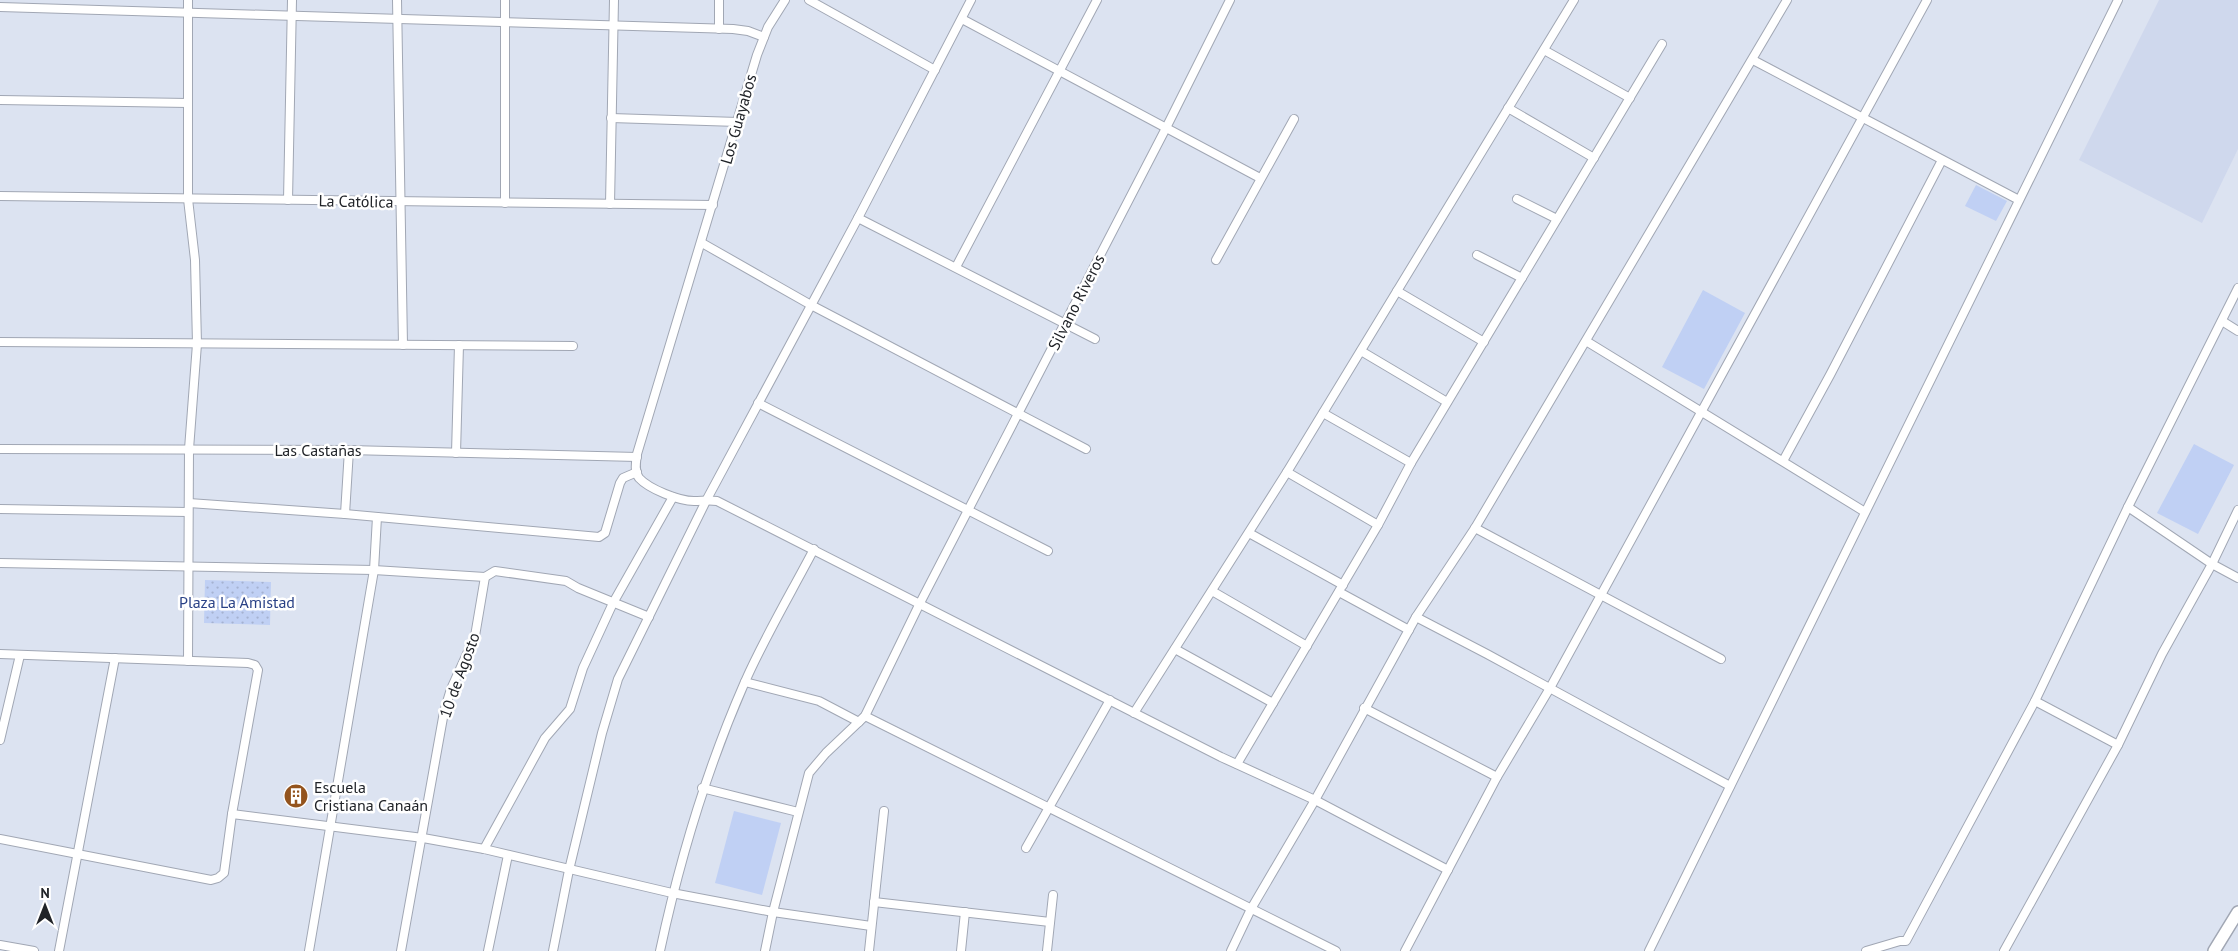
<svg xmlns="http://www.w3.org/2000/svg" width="2238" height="951" viewBox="0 0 2238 951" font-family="'PT Sans',sans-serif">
<defs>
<pattern id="park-dots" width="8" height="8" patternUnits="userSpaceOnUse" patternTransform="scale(1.25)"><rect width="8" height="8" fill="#c0d0f4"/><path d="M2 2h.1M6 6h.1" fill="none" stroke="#a5b2d1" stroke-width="1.8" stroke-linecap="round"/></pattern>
</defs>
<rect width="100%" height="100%" fill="#dce3f1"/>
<!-- built -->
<path fill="#cfd8ed" d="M2159 0H2238V149L2202 223 2079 160Z"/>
<!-- grass -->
<g fill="#c0d0f4">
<path d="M1976 185 2007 201 1996 221 1965 206Z"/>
<path d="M1703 290 1745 313 1704 389 1662 367Z"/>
<path d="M2194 444 2234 465 2198 534 2157 513Z"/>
<path d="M734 811 781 823 762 895 715 883Z"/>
</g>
<!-- park -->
<path fill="url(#park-dots)" d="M205 580 271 582 270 625 204 623Z"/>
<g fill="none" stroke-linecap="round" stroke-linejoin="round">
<defs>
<g id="minor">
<path d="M188 0V199L195 260 197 344 189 449 188 661"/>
<path d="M397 0 403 345"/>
<path d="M719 0V29"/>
<path d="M785 0 768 27 757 55 637 454C636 462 634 471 639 478 649 489 679 501 694 501 702 501 709 500 717 501L1221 757 1315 800 1448 870"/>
<path d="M809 0 935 70"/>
<path d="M0 7 733 29 748 31 764 37"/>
<path d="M962 19 1260 178"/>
<path d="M1544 50 1630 98"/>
<path d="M1753 60 2019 200"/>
<path d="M0 100 188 103"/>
<path d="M1508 108 1594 158"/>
<path d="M611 118 738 122"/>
<path d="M0 196 713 205"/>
<path d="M1517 199 1557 219"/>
<path d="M288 200 292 0"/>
<path d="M505 203V0"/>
<path d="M610 204 614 0"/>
<path d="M858 218 1095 339"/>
<path d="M702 243 811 305 1086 449"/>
<path d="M1477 255 1522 278"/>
<path d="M1216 260 1294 119"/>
<path d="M956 267 1097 0"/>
<path d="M1397 291 1484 342"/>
<path d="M2222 321 2238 331"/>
<path d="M1586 341 1865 512"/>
<path d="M0 342 573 346"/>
<path d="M1361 351 1447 402"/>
<path d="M758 403 1048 551"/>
<path d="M1323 413 1411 463"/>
<path d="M0 449 349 450 637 457"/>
<path d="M456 453 459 345"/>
<path d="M1783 461 1830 375 1942 160"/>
<path d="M1287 472 1378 525"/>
<path d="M189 503 345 514 599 537 605 533 620 483 623 478 637 472"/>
<path d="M2128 507 2212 564 2238 578"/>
<path d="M0 509 188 512"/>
<path d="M345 514 349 450"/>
<path d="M1475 528 1721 659"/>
<path d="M1249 533 1343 585"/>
<path d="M0 563 374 570 485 577 495 571 566 581 578 588 649 617"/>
<path d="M1212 591 1307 646"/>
<path d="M1339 592 1409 630"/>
<path d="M1416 617 1487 654 1730 786"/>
<path d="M1175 649 1273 703"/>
<path d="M0 654 248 663 255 665 258 670 232 814 224 873 218 878 211 880 0 839"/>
<path d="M745 682 819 701 859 722"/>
<path d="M2035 701 2118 745"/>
<path d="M1364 708 1497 777"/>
<path d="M1134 713 1287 472 1574 0"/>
<path d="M865 716 1336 951"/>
<path d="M0 740 20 655"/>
<path d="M1237 764 1378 525 1411 463 1662 44"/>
<path d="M702 788 798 812"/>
<path d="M232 814 423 838 484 849 672 893 773 912 871 926"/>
<path d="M1026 848 1110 700"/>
<path d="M484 849 545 738 570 709 583 668 613 603 673 497"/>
<path d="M874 902 1050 922"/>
<path d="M0 945 34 951"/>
<path d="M59 951 115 658"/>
<path d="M309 951 374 570 377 517"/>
<path d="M401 951 444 712 451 689 475 636 485 577"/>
<path d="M488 951 508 855"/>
<path d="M553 951 569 870 602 733 618 679 707 499 858 218 971 0"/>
<path d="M660 951C680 858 706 771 744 684 764 638 791 593 814 549"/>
<path d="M765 951 773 912 809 773 826 753 865 716 920 603 1166 128 1230 0"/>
<path d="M869 951 884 811"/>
<path d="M961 951 965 912"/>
<path d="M1047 951 1053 895"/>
<path d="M1231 951 1251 909 1315 800 1416 617 1475 528 1787 0"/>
<path d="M1405 951 1497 777 1550 688 1927 0"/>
<path d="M1649 951 2118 0"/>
<path d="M1866 951 1900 941H1906L2035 701 2128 507 2238 288"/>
<path d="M2004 951 2118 745 2162 654 2212 564 2238 510"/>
</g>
<path id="secondary" d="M2214 951 2238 912"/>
</defs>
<!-- minor casing -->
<use href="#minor" stroke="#a1a7b4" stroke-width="10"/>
<!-- secondary casing -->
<use href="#secondary" stroke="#a1a7b4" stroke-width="14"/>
<!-- minor -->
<use href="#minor" stroke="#fff" stroke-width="8"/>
<!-- secondary -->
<use href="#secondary" stroke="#fff" stroke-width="11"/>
</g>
<!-- icons -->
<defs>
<symbol id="building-disc" viewBox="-11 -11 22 22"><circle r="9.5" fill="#93531d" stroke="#fff"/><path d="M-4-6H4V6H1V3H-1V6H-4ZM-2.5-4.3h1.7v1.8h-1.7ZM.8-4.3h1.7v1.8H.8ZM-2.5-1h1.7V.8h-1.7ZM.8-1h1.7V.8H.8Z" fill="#fff"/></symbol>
</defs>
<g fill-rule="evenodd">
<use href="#building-disc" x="282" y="782" width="28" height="28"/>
</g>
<g text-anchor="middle" stroke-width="5" stroke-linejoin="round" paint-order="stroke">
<!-- street labels -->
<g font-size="16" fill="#202328" stroke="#fff">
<text transform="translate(738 119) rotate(-74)" y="6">Los Guayabos</text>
<text transform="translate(356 201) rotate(1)" y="6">La Católica</text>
<text transform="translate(1076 302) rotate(-63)" y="6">Silvano Riveros</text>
<text x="318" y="456">Las Castañas</text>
<text transform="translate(459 675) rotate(-70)" y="6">10 de Agosto</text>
</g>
<!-- park labels -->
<g font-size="16" fill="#294186" stroke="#fff">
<text x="237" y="608">Plaza La Amistad</text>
</g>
<!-- poi labels -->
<g font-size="16" fill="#202328" stroke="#fff" text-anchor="start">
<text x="314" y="793">Escuela<tspan x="314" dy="18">Cristiana Canaán</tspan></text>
</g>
</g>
<!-- north arrow -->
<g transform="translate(45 906)" stroke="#ffffff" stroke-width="4" paint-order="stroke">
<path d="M0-4L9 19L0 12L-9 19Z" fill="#202328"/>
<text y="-8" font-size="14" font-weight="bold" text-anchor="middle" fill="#202328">N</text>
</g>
</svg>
